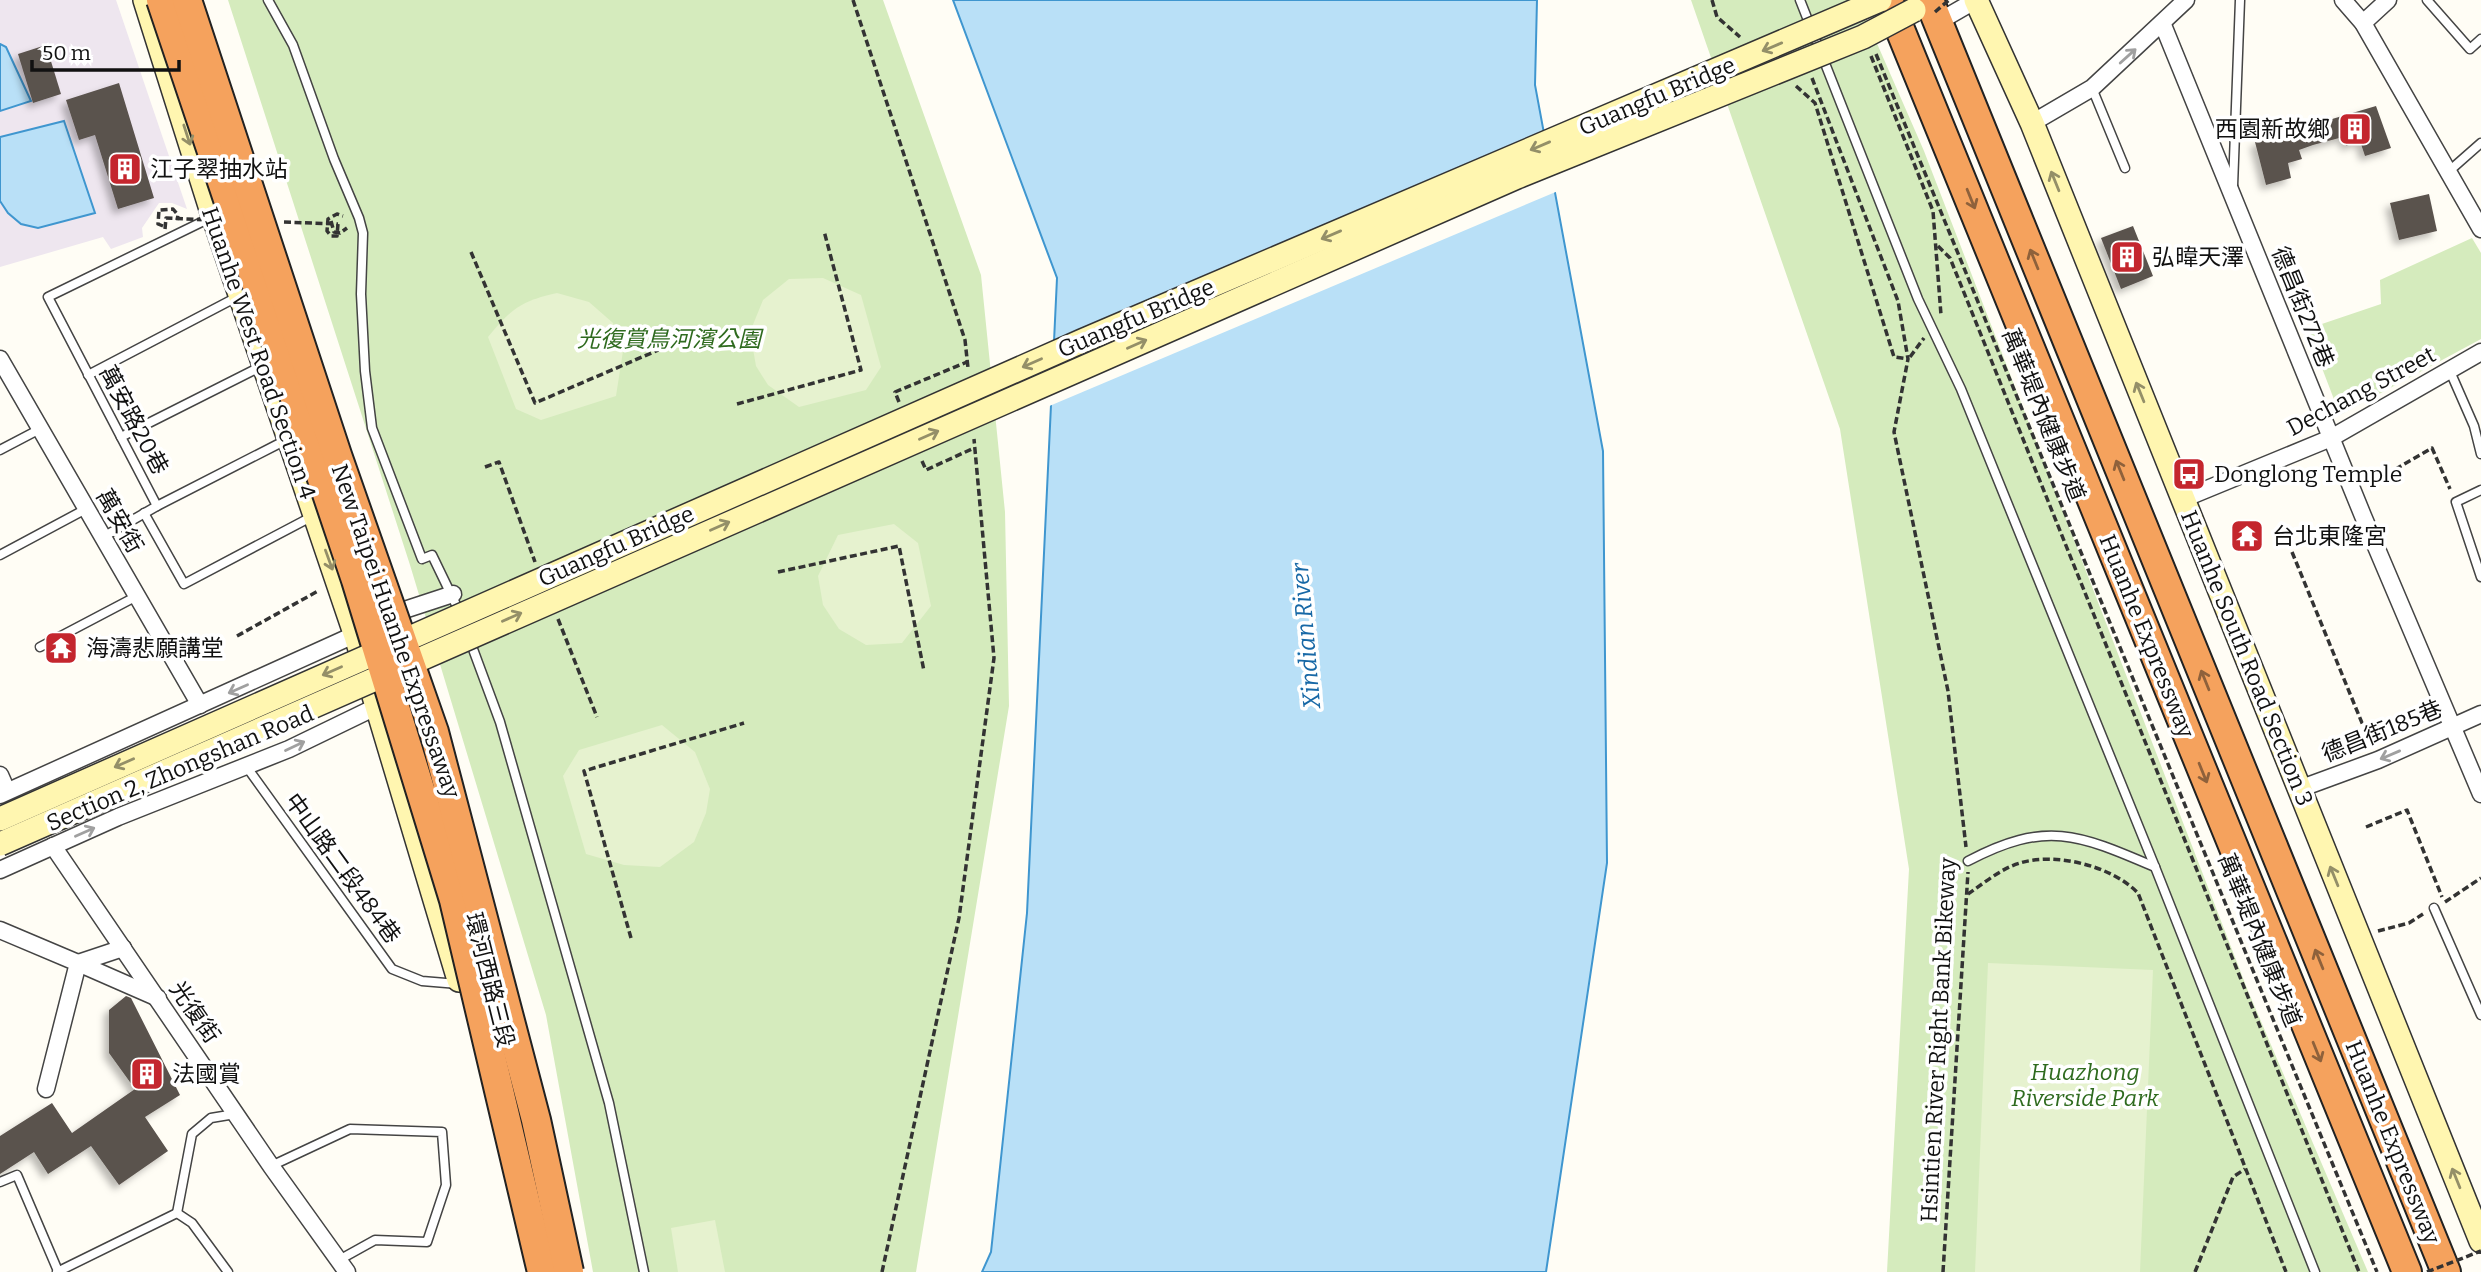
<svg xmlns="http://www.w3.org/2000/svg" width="2481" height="1272" viewBox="0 0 2481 1272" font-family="Bitter,'Noto Sans TC',serif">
<defs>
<filter id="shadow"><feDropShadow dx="-5" dy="5" stdDeviation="3.5" flood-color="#0004"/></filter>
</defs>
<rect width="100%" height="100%" fill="#fffdf5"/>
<!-- industrial -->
<path fill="#eee6ef" d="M0 0H116L187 209 172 203H159L142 228 143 237 111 249 103 237 0 267Z"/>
<!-- green -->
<g fill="#d5ebbd">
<path d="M228 0H883L981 275 1005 512 1009 706 916 1272H593L546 1015 410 565Z"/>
<path d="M1691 0H1858L1924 151 2248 991 2368 1272H1887L1909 869 1840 429Z"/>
<path d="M2472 238 2481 253V339L2340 415 2307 329 2381 304 2380 280Z"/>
</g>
<!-- pitch -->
<g fill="#e6f2cf">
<path d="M823 278 861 295 881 367 866 390 799 407 768 385 756 366 750 332 763 300 789 279Z"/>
<path d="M557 293 589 302 613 323 623 351 616 396 541 420 516 409 488 337C511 309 521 301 557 293Z"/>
<path d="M894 524 918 543 931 606 902 643 866 645 839 629 823 605 818 576 838 535Z"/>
<path d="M662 725 695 752 710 789 706 813 694 842 660 867 624 865 586 854 563 776 579 750Z"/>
<path d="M1988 963 2153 970 2140 1272H1975Z"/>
<path d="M715 1220 725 1272H678L671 1228Z"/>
</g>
<!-- water -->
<g fill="#b9e0f7" stroke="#3f96cf" stroke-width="2">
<path d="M953 0H1537L1535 85 1603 451 1607 863 1546 1272H982L991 1252 1027 913 1057 278Z"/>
<path d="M0 44 6 47 31 101 0 111Z"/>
<path d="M64 121 95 213 38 228 21 224 8 213 0 201V137Z"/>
</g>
<!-- pier -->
<path fill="#fffdf5" d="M1547 130 1558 191 1047 407 1050 347Z"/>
<!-- building -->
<g fill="#5a524d" filter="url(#shadow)">
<path d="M46 45 61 94 33 103 18 54Z"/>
<path d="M119 83 154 198 118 209 95 135 79 140 66 100Z"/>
<path d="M2376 106 2391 148 2365 156 2360 141 2346 146 2343 137 2313 145 2299 150 2302 159 2288 163 2291 178 2266 185 2255 142Z"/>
<path d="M2429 194 2437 231 2399 240 2390 203Z"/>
<path d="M2133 226 2153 276 2121 289 2101 238Z"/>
<path d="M126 996 131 998 180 1095 145 1117 168 1151 119 1185 91 1146 48 1174 34 1152 0 1174V1136L52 1103 72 1133 135 1089 109 1053V1010Z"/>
</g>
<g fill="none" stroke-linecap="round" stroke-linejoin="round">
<defs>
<g id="lane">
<path d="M268 0 293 45 334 159 359 218 363 233 361 294 365 371 372 428 422 559 432 555 460 613"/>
<path d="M1800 0 1918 299 1961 389 2155 867 2315 1272"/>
<path d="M2427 0 2470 49 2481 39"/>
<path d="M2092 88 2125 168"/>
<path d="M2448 172 2481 143"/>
<path d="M2233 186 2240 0"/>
<path d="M2449 369 2474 426 2481 454"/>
<path d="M88 375 237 297"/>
<path d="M121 437 262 366"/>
<path d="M0 450 40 429"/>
<path d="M2481 490 2456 502 2481 577"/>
<path d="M157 506 288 439"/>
<path d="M144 513 184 584 313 516"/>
<path d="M103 537 157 506 48 297 212 217"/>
<path d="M0 555 86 509"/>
<path d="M470 641 500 722 609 1103 644 1272"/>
<path d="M40 647 137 596"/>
<path d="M246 766 392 969 422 981 458 984"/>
<path d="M1968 861C2046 820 2078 834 2155 867"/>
<path d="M2434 908 2481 1015"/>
<path d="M271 1166 350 1129 442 1132 446 1185 427 1242 375 1240 339 1260"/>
<path d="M0 1182 17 1175 58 1271"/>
<path d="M177 1213 192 1134 211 1118 235 1114"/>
<path d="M177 1213 192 1223 228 1272"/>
<path d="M57 1272 177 1213"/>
</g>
<g id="street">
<path d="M2343 0 2363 23 2481 229"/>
<path d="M1938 22 1976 0"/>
<path d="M2363 23 2388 0"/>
<path d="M2163 25 2363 516 2481 794"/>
<path d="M2032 123 2092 88 2186 0"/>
<path d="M0 359 200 705"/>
<path d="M2183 499 2331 438 2481 352"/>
<path d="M386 616 453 594"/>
<path d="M0 775 7 791"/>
<path d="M2299 789 2378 760 2481 714"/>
<path d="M0 795 365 630"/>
<path d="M53 846 271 1166 347 1272"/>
<path d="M0 870 118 817 289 749 386 702"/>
<path d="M0 930 78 963 46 1089"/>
<path d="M78 963 158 998"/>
<path d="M78 963 123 948"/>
</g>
<g id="secondary">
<path d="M145 0 211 209 356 636 459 980"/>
<path d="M1976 0 2032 123 2481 1241"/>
</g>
<g id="highway">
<path d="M1888 0 2407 1272"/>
<path d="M1929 0 2446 1272"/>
</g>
</defs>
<!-- lane casing -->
<use href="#lane" stroke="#444" stroke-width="11"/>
<!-- street casing -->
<use href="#street" stroke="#444" stroke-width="19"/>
<!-- secondary casing -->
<use href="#secondary" stroke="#333" stroke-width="26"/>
<!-- highway casing -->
<use href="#highway" stroke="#222" stroke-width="32"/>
<!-- path -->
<g stroke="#333" stroke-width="3.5" stroke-dasharray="7 3.5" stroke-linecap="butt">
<path d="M853 0 965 340 968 368"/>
<path d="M1712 0 1717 17 1740 37"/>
<path d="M1876 54 2377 1272"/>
<path d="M1871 56 1933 211 1941 315"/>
<path d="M1812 78 1898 301 1908 359 1894 432 1948 691 1966 847"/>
<path d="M1796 86 1815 103 1894 357 1908 359"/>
<path d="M331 221 334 232 340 233 347 228"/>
<path d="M338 224 337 236H331L327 231 328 219 337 214 343 216"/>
<path d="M163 226 158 224 159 210 173 209 178 215 177 220"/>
<path d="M1938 246 1950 258 2359 1272"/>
<path d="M471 252 535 403 677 342"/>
<path d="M1910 357 1924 338"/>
<path d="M899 402 895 392 967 362"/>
<path d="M737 404 861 370 824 231"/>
<path d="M922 461 926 470 974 448"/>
<path d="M485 467 499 462 535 562"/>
<path d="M2368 485 2432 448 2450 489"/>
<path d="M2292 552 2371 745"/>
<path d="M778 572 899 546 924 671"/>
<path d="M558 619 597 717"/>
<path d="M237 636 318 591"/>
<path d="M2366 827 2407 810 2442 897"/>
<path d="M1968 894C1984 883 2002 868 2020 863 2056 852 2112 866 2138 893L2286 1272"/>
<path d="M2445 902 2481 878"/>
<path d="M2378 931 2409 923 2423 914"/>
<path d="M631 938 584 771 744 723"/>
<path d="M882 1272 959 918 994 658 974 439"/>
<path d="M1943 1272 1968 872"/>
<path d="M2195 1272 2233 1177 2245 1169"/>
</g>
<!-- lane -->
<use href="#lane" stroke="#fff" stroke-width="8"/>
<!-- street -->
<use href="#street" stroke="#fff" stroke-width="16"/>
<!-- secondary -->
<use href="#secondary" stroke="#fff6b0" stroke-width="23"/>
<!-- highway -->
<use href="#highway" stroke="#f5a25d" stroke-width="28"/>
<defs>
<g id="secondary-bridge">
<path d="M0 819 1082 341 1880 0"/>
<path d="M0 844 1517 177 1863 37 1914 10"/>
</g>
<g id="highway-bridge">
<path d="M161 0 356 580 454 900 542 1272"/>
<path d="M187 0 337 455 434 732 536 1120 569 1272"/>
</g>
</defs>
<!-- secondary-bridge casing -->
<use href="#secondary-bridge" stroke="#333" stroke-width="26" stroke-linecap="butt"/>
<!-- highway-bridge casing -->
<use href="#highway-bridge" stroke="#222" stroke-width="32" stroke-linecap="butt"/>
<!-- path-bridge -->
<g stroke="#333" stroke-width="3.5" stroke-dasharray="7 3.5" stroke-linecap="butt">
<path d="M1935 12 1949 0"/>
<path d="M284 222 338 224"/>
<path d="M165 229 166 218 210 220"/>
<path d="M2427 1272 2481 1251"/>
</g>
<!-- secondary-bridge -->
<use href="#secondary-bridge" stroke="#fff6b0" stroke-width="23"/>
<!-- highway-bridge -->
<use href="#highway-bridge" stroke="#f5a25d" stroke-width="28"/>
</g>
<!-- one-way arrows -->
<defs><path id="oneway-shaft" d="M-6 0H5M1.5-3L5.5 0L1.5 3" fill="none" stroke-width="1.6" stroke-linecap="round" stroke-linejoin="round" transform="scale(1.75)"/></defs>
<g stroke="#948f68">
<use href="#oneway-shaft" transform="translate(1772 47) rotate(157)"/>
<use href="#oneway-shaft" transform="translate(187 135) rotate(72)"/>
<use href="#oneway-shaft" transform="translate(1540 146) rotate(157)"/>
<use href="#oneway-shaft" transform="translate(2055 181) rotate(-112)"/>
<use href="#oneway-shaft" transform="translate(1331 235) rotate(157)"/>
<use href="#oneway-shaft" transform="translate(1137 344) rotate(-24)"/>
<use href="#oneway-shaft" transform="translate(1032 363) rotate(156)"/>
<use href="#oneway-shaft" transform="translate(2140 392) rotate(-112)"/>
<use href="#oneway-shaft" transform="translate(929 435) rotate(-24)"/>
<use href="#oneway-shaft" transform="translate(720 526) rotate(-24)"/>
<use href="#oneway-shaft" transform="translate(329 560) rotate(70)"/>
<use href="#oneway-shaft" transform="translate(512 617) rotate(-24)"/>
<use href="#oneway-shaft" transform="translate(332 671) rotate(156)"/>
<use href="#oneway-shaft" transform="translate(124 763) rotate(156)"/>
<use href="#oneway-shaft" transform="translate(2334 876) rotate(-112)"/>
<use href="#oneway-shaft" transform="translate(2456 1178) rotate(-112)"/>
</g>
<g stroke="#a0a0a0">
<use href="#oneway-shaft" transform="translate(2128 56) rotate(-42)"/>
<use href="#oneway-shaft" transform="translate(238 689) rotate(156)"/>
<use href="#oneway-shaft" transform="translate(295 746) rotate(-25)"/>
<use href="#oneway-shaft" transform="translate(2390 755) rotate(157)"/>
<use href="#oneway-shaft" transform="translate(85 832) rotate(-24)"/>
</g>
<g stroke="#8e613b">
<use href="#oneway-shaft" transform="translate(1971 199) rotate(68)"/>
<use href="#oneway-shaft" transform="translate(2034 259) rotate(-112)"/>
<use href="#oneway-shaft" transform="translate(2120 470) rotate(-112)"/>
<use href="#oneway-shaft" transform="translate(2205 680) rotate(-112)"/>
<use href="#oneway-shaft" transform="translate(2203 773) rotate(68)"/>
<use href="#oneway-shaft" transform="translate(2319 959) rotate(-112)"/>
<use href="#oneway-shaft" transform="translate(2317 1052) rotate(68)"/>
</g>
<!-- icons -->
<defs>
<symbol id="building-square" viewBox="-11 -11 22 22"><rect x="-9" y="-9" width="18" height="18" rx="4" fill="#c4262e" stroke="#fff"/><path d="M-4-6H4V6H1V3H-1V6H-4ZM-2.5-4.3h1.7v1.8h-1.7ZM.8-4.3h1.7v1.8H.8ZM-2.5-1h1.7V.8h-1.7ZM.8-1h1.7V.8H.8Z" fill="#fff"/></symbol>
<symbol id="bus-square" viewBox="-11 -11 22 22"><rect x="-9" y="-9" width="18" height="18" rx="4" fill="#c4262e" stroke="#fff"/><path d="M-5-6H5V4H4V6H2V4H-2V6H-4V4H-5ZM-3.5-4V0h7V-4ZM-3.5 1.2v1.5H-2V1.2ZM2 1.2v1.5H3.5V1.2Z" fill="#fff"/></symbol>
<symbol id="temple-square" viewBox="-11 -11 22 22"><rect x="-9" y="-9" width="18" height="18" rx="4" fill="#c4262e" stroke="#fff"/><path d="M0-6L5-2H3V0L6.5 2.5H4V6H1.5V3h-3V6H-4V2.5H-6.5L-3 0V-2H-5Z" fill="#fff"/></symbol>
</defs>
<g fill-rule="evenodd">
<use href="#building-square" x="2336" y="110" width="38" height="38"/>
<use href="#building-square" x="106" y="150" width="38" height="38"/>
<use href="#building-square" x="2108" y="238" width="38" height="38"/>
<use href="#bus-square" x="2170" y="455" width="38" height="38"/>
<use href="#temple-square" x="2228" y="517" width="38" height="38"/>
<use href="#temple-square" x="42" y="629" width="38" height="38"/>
<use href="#building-square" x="128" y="1055" width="38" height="38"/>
</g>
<g text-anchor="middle" stroke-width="7" stroke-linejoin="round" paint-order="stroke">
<!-- street labels -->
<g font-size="23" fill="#111" stroke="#fff">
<text transform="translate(1657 96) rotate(-23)" y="8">Guangfu Bridge</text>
<text transform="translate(2303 307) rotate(68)" y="8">德昌街272巷</text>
<text transform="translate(1136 318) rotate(-23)" y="8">Guangfu Bridge</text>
<text transform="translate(259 353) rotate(71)" y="8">Huanhe West Road Section 4</text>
<text transform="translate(2361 391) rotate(-28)" y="8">Dechang Street</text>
<text transform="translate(2044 415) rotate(68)" y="8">萬華堤內健康步道</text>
<text transform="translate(134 420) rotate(62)" y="8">萬安路20巷</text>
<text transform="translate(120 521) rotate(60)" y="8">萬安街</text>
<text transform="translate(616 546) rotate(-24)" y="8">Guangfu Bridge</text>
<text transform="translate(396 631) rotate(71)" y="8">New Taipei Huanhe Expressaway</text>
<text transform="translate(2147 636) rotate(68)" y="8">Huanhe Expressway</text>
<text transform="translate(2247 658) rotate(68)" y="8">Huanhe South Road Section 3</text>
<text transform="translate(2382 731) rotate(-22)" y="8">德昌街185巷</text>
<text transform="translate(180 768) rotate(-23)" y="8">Section 2, Zhongshan Road</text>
<text transform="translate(343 868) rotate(54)" y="8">中山路二段484巷</text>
<text transform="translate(2260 940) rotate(68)" y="8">萬華堤內健康步道</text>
<text transform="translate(490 980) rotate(76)" y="8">環河西路三段</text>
<text transform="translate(195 1012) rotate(55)" y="8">光復街</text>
<text transform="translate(1938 1040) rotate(-87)" y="8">Hsintien River Right Bank Bikeway</text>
<text transform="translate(2393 1142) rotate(68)" y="8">Huanhe Expressway</text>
</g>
<!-- poi labels -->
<g font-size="23" fill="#111" stroke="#fff" text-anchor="start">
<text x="2330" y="137" text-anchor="end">西園新故鄉</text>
<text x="150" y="177">江子翠抽水站</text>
<text x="2152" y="265">弘暐天澤</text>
<text x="2214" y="482">Donglong Temple</text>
<text x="2272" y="544">台北東隆宮</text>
<text x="86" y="656">海濤悲願講堂</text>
<text x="172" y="1082">法國賞</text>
</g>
<!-- park labels -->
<g font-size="23" font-style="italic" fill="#2f6b1f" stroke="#fff">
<text x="669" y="347">光復賞鳥河濱公園</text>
<text x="2085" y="1080">Huazhong<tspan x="2085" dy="26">Riverside Park</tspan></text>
</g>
<!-- water labels -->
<g font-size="24" font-style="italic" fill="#1768a6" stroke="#fff">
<text transform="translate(1306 636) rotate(-95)" y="8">Xindian River</text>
</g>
</g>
<!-- scale -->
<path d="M32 60v10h147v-10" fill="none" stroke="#111111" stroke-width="3.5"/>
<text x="42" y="60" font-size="21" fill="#111111" stroke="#ffffff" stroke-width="5" paint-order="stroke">50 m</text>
</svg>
